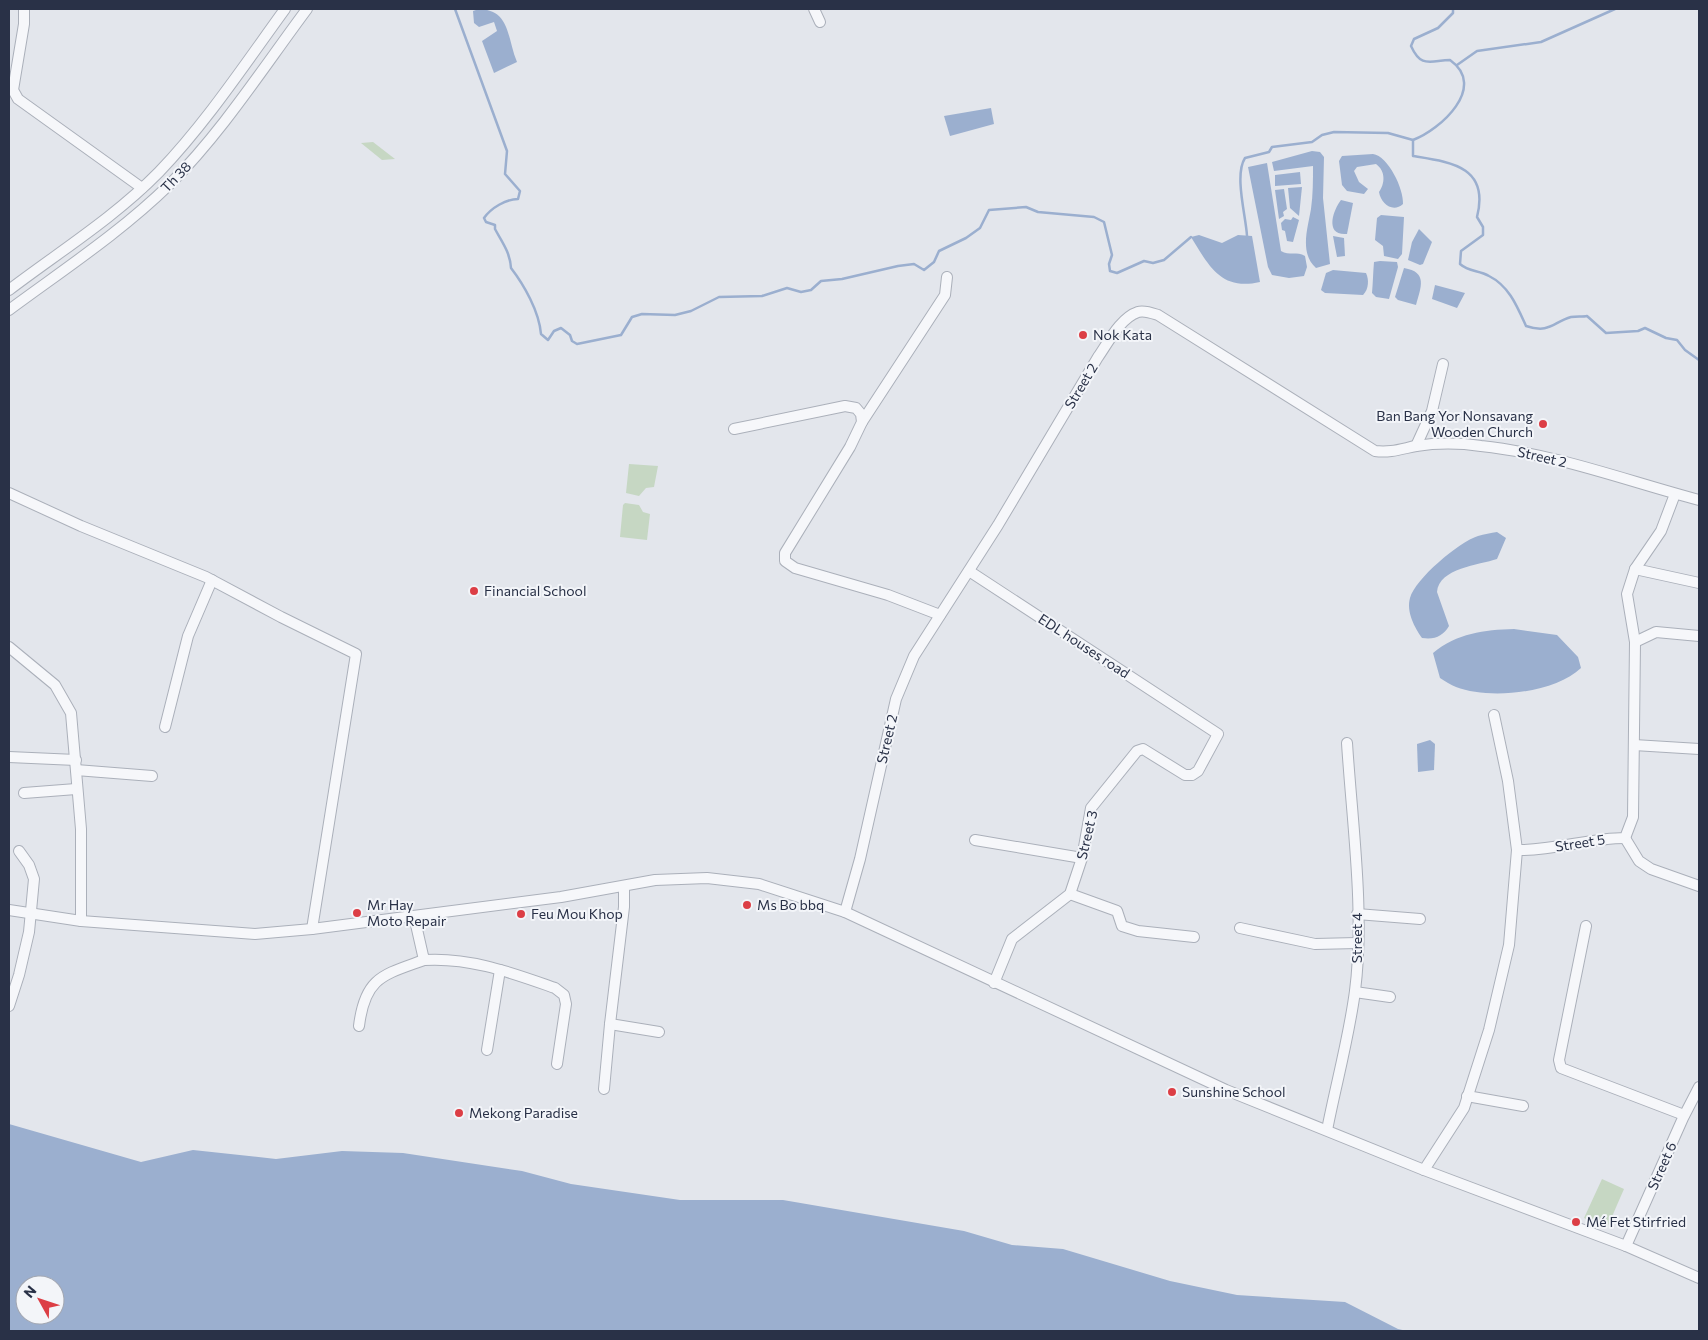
<svg xmlns="http://www.w3.org/2000/svg" width="1708" height="1340" viewBox="0 0 1708 1340" font-family="Commissioner,sans-serif">
<rect width="100%" height="100%" fill="#e3e6ec"/>
<!-- green -->
<g fill="#c6d7c3">
<path d="M373 142 395 159 382 160 361 143Z"/>
<path d="M629 464 658 466 654 487 646 488 639 496 626 493Z"/>
<path d="M625 503 639 505 643 512 650 514 647 540 620 537 623 505Z"/>
<path d="M1602 1179 1624 1189 1607 1228 1584 1218Z"/>
</g>
<!-- water -->
<g fill="#9bafcf" fill-rule="evenodd">
<path d="M479 9C511 10 507 39 517 62L494 73 482 41 497 31 494 22 479 27 474 23 473 11Z"/>
<path d="M991 108 994 124 950 136 944 116Z"/>
<path d="M1312 151 1320 152 1324 157 1323 198 1330 264 1316 268C1299 253 1308 227 1311 209 1313 195 1313 180 1313 166L1274 171 1272 162Z"/>
<path d="M1373 154C1388 156 1404 189 1403 204 1393 213 1381 204 1379 192 1385 184 1386 171 1376 164L1357 167 1354 171 1359 182 1368 189 1364 194 1347 191 1342 185 1339 161 1342 156Z"/>
<path d="M1267 163 1281 251C1289 256 1297 251 1305 256L1307 267 1304 276 1289 278 1272 275 1268 267 1248 167Z"/>
<path d="M1300 172 1301 184 1275 186V175Z"/>
<path d="M1302 187 1299 216 1290 208 1288 188Z"/>
<path d="M1284 189 1287 209 1283 212 1284 216 1279 219 1275 190Z"/>
<path d="M1341 200 1353 203 1347 234C1324 236 1333 210 1341 200Z"/>
<path d="M1381 215 1404 217 1402 254 1398 259 1384 256 1383 246 1375 240 1377 218Z"/>
<path d="M1293 217 1299 220 1293 242 1287 241 1285 231 1282 230 1281 223 1285 219 1291 220Z"/>
<path d="M1419 229 1432 242 1423 264 1420 265 1408 260 1412 242Z"/>
<path d="M1199 235 1222 243 1238 235 1252 236 1260 282C1221 291 1209 266 1191 237Z"/>
<path d="M1333 236 1344 238 1345 256 1337 257Z"/>
<path d="M1380 261 1397 262 1398 267 1389 299 1376 297 1372 293C1373 282 1373 273 1374 262Z"/>
<path d="M1404 268C1428 272 1421 287 1416 305L1398 300 1395 297Z"/>
<path d="M1333 270 1366 273C1369 279 1369 289 1363 295L1325 293 1321 290 1326 273Z"/>
<path d="M1435 285 1465 293 1457 308 1432 299Z"/>
<path d="M1497 532 1506 538 1497 559C1479 565 1439 568 1437 592L1449 626C1443 636 1435 640 1422 638 1415 628 1406 612 1410 598 1415 579 1459 542 1478 536 1484 534 1491 533 1497 532Z"/>
<path d="M1514 629 1557 635 1578 657 1581 668C1555 693 1490 700 1456 687 1451 685 1445 681 1440 678L1433 653C1457 633 1484 630 1514 629Z"/>
<path d="M1430 740 1435 744 1434 770 1418 772 1417 744Z"/>
<path d="M9 1124 141 1162 193 1150 276 1159 342 1151 403 1153 522 1171 571 1184 680 1200H783L964 1231 1012 1245 1063 1249 1170 1281 1237 1295 1345 1302 1398 1329 1407 1331H9ZM25 1285H55V1315H25Z"/>
</g>
<g fill="none" stroke-linecap="round" stroke-linejoin="round">
<!-- stream -->
<g stroke="#9bafcf" stroke-width="2.5">
<path d="M455 9 507 151 505 174 520 191 518 199C506 199 491 208 484 218L486 222 495 225V229C502 242 510 252 511 268 524 285 539 311 541 334L548 340 554 331 561 328 570 335 572 341 577 344 621 335 632 317 642 314 675 315 691 311 719 297 762 296 787 288 801 292 811 290 821 281 842 279 898 266 914 264 924 270 934 262 939 251 966 238 980 228 989 210 1026 207 1038 212 1094 217 1104 222 1112 255 1109 264 1110 271 1117 273 1144 261 1153 263 1164 260 1191 237"/>
<path d="M1453 9V13L1438 28 1414 39 1411 46C1421 68 1429 61 1450 60 1488 87 1440 130 1413 140V156C1450 162 1490 166 1477 217L1483 227V235L1461 251 1460 264C1469 272 1479 270 1489 276 1509 286 1517 306 1526 326 1550 334 1553 322 1571 317 1576 316 1583 317 1587 316L1606 333 1638 331 1645 328 1666 338 1677 340 1685 350 1699 360"/>
<path d="M1457 65 1477 51 1541 42 1615 9"/>
<path d="M1247 236C1246 216 1234 175 1245 158L1269 152 1272 147 1312 142 1322 135 1334 132 1388 133 1413 140"/>
</g>
<defs>
<g id="minor">
<path d="M24 9V24L13 90 18 99 142 188"/>
<path d="M814 9 820 22"/>
<path d="M9 290C59 252 115 217 159 172 206 123 245 64 285 9"/>
<path d="M9 310C63 270 121 232 170 184 222 132 263 68 307 9"/>
<path d="M862 422 945 295 947 277"/>
<path d="M734 429 845 406 856 408 861 414 862 422 850 447 785 553V561L795 568 888 595 940 615"/>
<path d="M1416 446 1432 411 1443 364"/>
<path d="M9 493 81 526 206 577 281 617 356 654 312 929"/>
<path d="M1635 569 1699 583"/>
<path d="M969 571 1218 734 1198 771 1192 775H1185L1143 749 1137 751 1091 808 1082 858 1070 894 1012 939 994 983"/>
<path d="M1635 642 1656 632 1699 636"/>
<path d="M9 647 55 685 71 713 81 829V921"/>
<path d="M1494 715 1508 781 1517 850"/>
<path d="M165 727 188 636 212 580"/>
<path d="M1634 745 1699 749"/>
<path d="M9 757 76 760"/>
<path d="M76 770 152 776"/>
<path d="M24 793 76 789"/>
<path d="M1625 838 1639 861 1651 869 1699 886"/>
<path d="M975 840 1082 858"/>
<path d="M1070 894 1117 911 1122 926 1138 931 1194 937"/>
<path d="M9 910 81 921 255 934 312 929 561 897 655 880 707 878 759 884 845 912 1226 1090 1424 1170 1626 1246 1699 1278"/>
<path d="M845 912 860 859 896 699 914 656 998 525 1098 357C1108 343 1120 318 1138 312 1144 310 1152 313 1158 315L1375 451C1390 453 1401 449 1416 446 1436 443 1460 443 1481 446 1556 454 1627 481 1699 500"/>
<path d="M1357 914 1420 919"/>
<path d="M414 916 424 960C470 957 512 973 555 988L564 995 566 1004 557 1064"/>
<path d="M1586 926 1559 1060 1561 1068 1684 1115"/>
<path d="M1240 928 1315 944 1357 943"/>
<path d="M1355 992 1390 997"/>
<path d="M9 1006 19 975 29 932 34 879 29 865 19 851"/>
<path d="M610 1024 659 1032"/>
<path d="M359 1026C365 977 383 975 424 960"/>
<path d="M487 1050 500 970"/>
<path d="M604 1089 610 1024 624 907V886"/>
<path d="M1467 1096 1523 1106"/>
<path d="M1327 1130C1336 1084 1349 1037 1355 991 1365 912 1352 822 1347 743"/>
<path d="M1424 1170 1464 1108 1489 1030 1509 945 1517 850C1553 851 1589 838 1625 838L1633 817 1635 642 1627 594 1635 569 1661 531 1675 494"/>
<path d="M1626 1246 1683 1118 1699 1087"/>
</g>
</defs>
<!-- minor casing -->
<use href="#minor" stroke="#abb0ba" stroke-width="12"/>
<!-- minor -->
<use href="#minor" stroke="#f6f7fa" stroke-width="10"/>
</g>
<!-- markers -->
<g fill="#dc3e45" stroke="#f3f5f9" stroke-width="2">
<circle cx="1083" cy="335" r="5"/>
<circle cx="1543" cy="424" r="5"/>
<circle cx="474" cy="591" r="5"/>
<circle cx="747" cy="905" r="5"/>
<circle cx="357" cy="913" r="5"/>
<circle cx="521" cy="914" r="5"/>
<circle cx="1172" cy="1092" r="5"/>
<circle cx="459" cy="1113" r="5"/>
<circle cx="1576" cy="1222" r="5"/>
</g>
<g text-anchor="middle" stroke-width="4" stroke-linejoin="round" paint-order="stroke">
<!-- street labels -->
<g font-size="14" fill="#293147" stroke="#f3f5f9">
<text transform="translate(176 177) rotate(-46)" y="5">Th 38</text>
<text transform="translate(1081 386) rotate(-59)" y="5">Street 2</text>
<text transform="translate(1542 457) rotate(13)" y="5">Street 2</text>
<text transform="translate(1084 646) rotate(33)" y="5">EDL houses road</text>
<text transform="translate(887 739) rotate(-77)" y="5">Street 2</text>
<text transform="translate(1087 835) rotate(-77)" y="5">Street 3</text>
<text transform="translate(1580 843) rotate(-9)" y="5">Street 5</text>
<text transform="translate(1357 938) rotate(-90)" y="5">Street 4</text>
<text transform="translate(1662 1166) rotate(-66)" y="5">Street 6</text>
</g>
<!-- poi labels -->
<g font-size="14" fill="#293147" stroke="#f3f5f9" text-anchor="start">
<text x="1093" y="340">Nok Kata</text>
<text x="1533" y="421" text-anchor="end">Ban Bang Yor Nonsavang<tspan x="1533" dy="16">Wooden Church</tspan></text>
<text x="484" y="596">Financial School</text>
<text x="367" y="910">Mr Hay<tspan x="367" dy="16">Moto Repair</tspan></text>
<text x="757" y="910">Ms Bo bbq</text>
<text x="531" y="919">Feu Mou Khop</text>
<text x="1182" y="1097">Sunshine School</text>
<text x="469" y="1118">Mekong Paradise</text>
<text x="1586" y="1227">Mé Fet Stirfried</text>
</g>
</g>
<!-- border -->
<rect width="1708" height="1340" fill="none" stroke="#293147" stroke-width="20"/>
<!-- north arrow -->
<g transform="translate(40 1300) rotate(310)"><circle r="24" fill="#f3f5f9" stroke="#a2a7b2"/>
<path d="M0-4L9 19L0 12L-9 19Z" fill="#dc3e45"/>
<text y="-8" font-size="14" font-weight="bold" text-anchor="middle" fill="#293147">N</text>
</g>
</svg>
